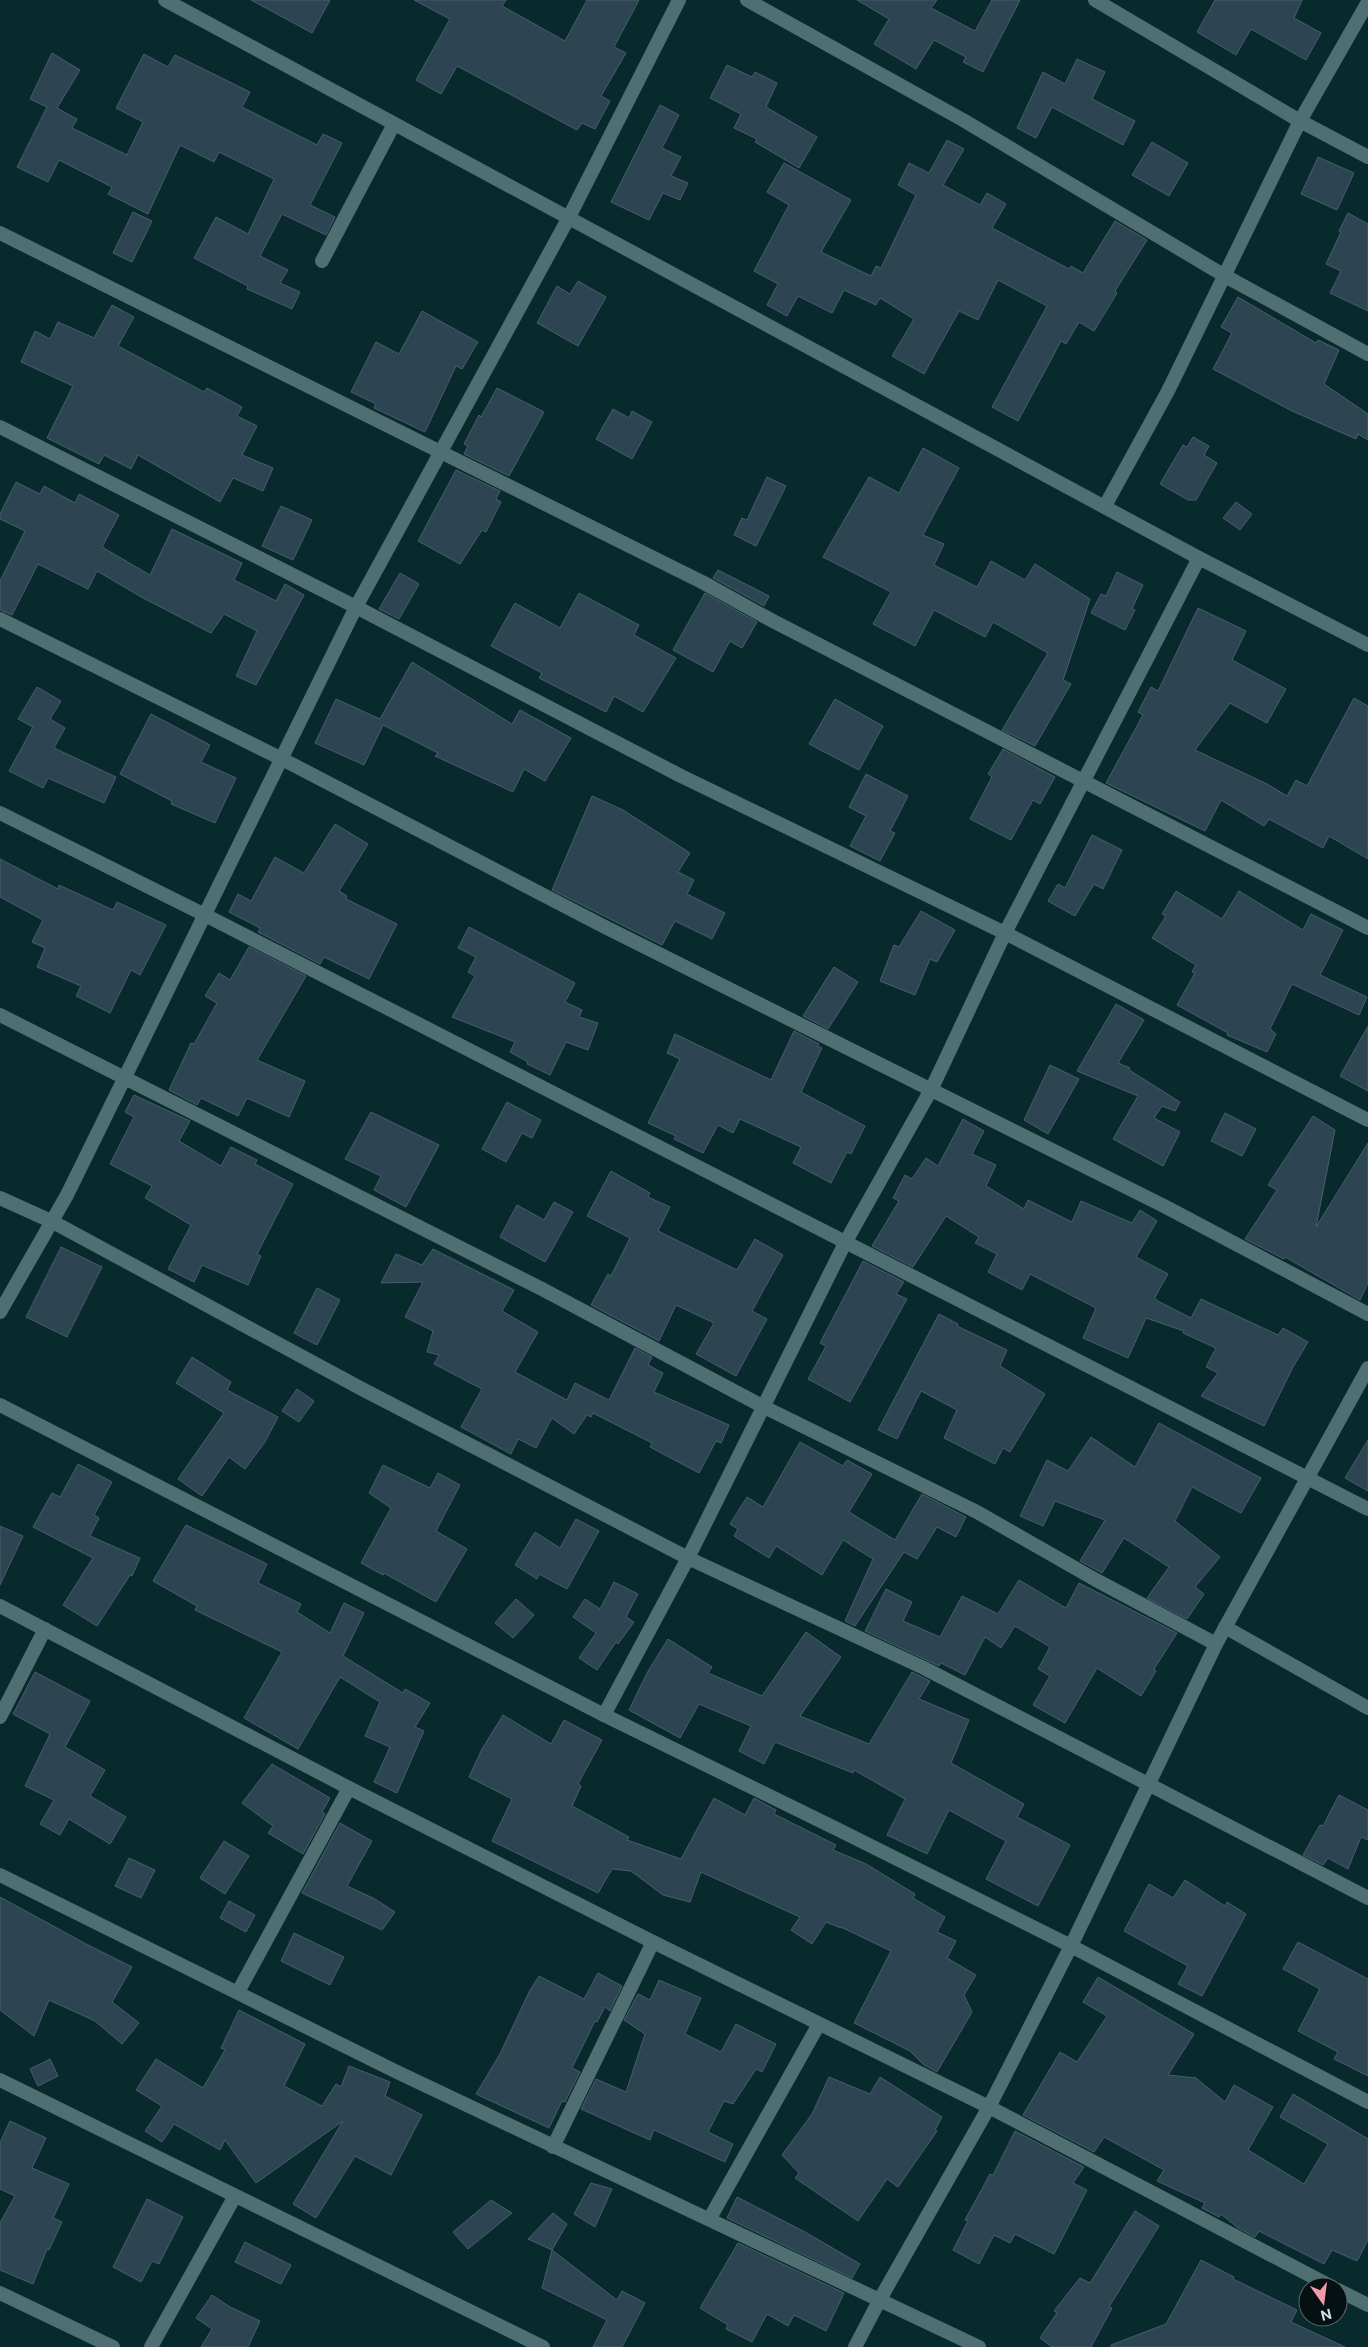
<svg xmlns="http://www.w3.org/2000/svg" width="1368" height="2347" viewBox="0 0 1368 2347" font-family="'Public Sans',sans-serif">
<rect width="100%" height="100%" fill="#092a2d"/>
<!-- building -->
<g fill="#2d4452" stroke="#465e6d">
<path d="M251 0H330L312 33Z"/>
<path d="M414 0H506L502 6 565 41 587 0H639L614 47 626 53 601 96 610 101 595 129 582 123 577 130 457 66 441 94 416 80 450 19Z"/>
<path d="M857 0H937L931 8 975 31 992 0H1020L983 72 963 62 966 57 934 40 916 69 874 44 889 19Z"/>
<path d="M1215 0H1302L1294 18 1321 33 1306 60 1251 29 1236 55 1197 32Z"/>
<path d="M52 53 80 70 57 108 77 119 72 128 127 155 143 122 116 108 144 54 168 67 175 55 250 92 242 107 317 145 323 134 342 143 310 205 335 217 326 235 282 214 260 256 288 270 280 283 300 292 292 309 247 289 248 286 194 258 216 217 248 234 274 179 219 152 214 162 180 145 148 214 108 194 112 187 59 160 48 182 17 167 47 107 30 99Z"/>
<path d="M1077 59 1105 72 1092 99 1135 121 1123 145 1052 107 1036 138 1017 128 1043 72 1065 84Z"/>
<path d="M727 65 752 77 755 72 777 83 766 107 817 137 799 168 755 142 757 139 734 128 741 114 710 98Z"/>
<path d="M660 105 679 115 662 148 681 157 671 176 688 183 680 200 663 193 649 220 611 202Z"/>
<path d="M947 140 964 149 943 185 980 205 987 193 1006 204 992 228 1069 269 1071 266 1083 273 1115 221 1147 240 1115 291 1117 293 1094 331 1079 322 1066 344 1061 341 1018 421 992 407 1047 306 998 280 978 320 959 311 924 374 892 356 914 319 880 298 876 305 844 290 832 313 798 296 787 316 767 305 778 284 754 271 789 205 767 192 784 163 851 200 821 252 871 276 876 266 881 268 916 195 898 185 909 163 929 173Z"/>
<path d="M1152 142 1188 163 1169 196 1132 175Z"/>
<path d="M1318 157 1354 173 1337 210 1301 194Z"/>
<path d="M133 212 152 221 132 262 113 253Z"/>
<path d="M1348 213 1368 224V311L1330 293 1341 271 1326 264 1341 232 1339 231Z"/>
<path d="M578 281 606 297 578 346 537 323 557 286 570 294Z"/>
<path d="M1238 297 1316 343 1318 340 1339 350 1324 384 1368 414V440L1358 434 1356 439 1292 411 1213 369 1232 333 1221 327Z"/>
<path d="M112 305 134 317 118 346 204 392 207 388 242 407 237 416 257 426 242 455 273 468 263 491 233 478 220 502 138 455 131 469 104 455 99 464 47 438 73 386 21 362 35 331 50 339 58 322 94 338Z"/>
<path d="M422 311 478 342 462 369 456 366 425 432 374 408 376 404 351 392 376 342 399 354Z"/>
<path d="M497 388 544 412 509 476 464 454 468 446 464 444 479 415 481 417Z"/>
<path d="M613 409 629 418 632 411 652 422 632 459 596 439Z"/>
<path d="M1193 437 1209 446 1204 455 1217 463 1196 500H1188L1160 484 1183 445 1187 447Z"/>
<path d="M923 448 959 468 923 535 944 544 934 565 977 587 991 561 1025 580 1035 564 1090 599 1063 680 1071 684 1035 746 1002 730 1048 653 993 622 985 637 934 610 915 646 873 624 891 592 823 557 869 477 899 493Z"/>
<path d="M456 470 500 491 496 499 501 502 486 532 482 530 460 564 418 541Z"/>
<path d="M767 477 786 486 756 546 734 535 742 518 747 520Z"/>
<path d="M16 482 40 494 44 486 75 503 79 494 119 515 102 547 150 575 172 529 242 563 234 580 276 601 285 584 304 595 256 685 236 676 257 631 224 614 211 633 143 598 97 571 88 589 38 564 12 615 0 610V581L25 531 0 519V514Z"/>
<path d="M1236 502 1252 514 1240 530 1223 518Z"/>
<path d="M281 506 312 520 293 560 262 546Z"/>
<path d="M718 570 769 596 764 606 713 578Z"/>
<path d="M1117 572 1143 585 1132 609 1135 610 1125 630 1091 613 1101 594 1106 596Z"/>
<path d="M400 573 419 584 399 619 379 609Z"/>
<path d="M579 593 639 625 634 635 676 658 643 712 614 696 606 712 539 678 542 673 491 646 515 603 560 628Z"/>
<path d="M705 593 757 622 742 648 730 641 713 672 673 650Z"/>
<path d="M1198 608 1246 631 1232 660 1286 689 1267 723 1230 703 1195 750 1267 784 1287 796 1296 780 1307 786 1354 698 1368 706V859L1329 836 1323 848 1269 819 1264 826 1221 800 1205 831 1106 783 1143 715 1138 712 1151 687 1158 691Z"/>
<path d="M412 662 512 724 520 710 571 738 545 781 524 769 513 792 435 756 438 753 383 725 364 765 315 743 336 699 380 719Z"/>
<path d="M37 687 61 701 50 719 65 728 54 748 116 777 104 803 48 778 43 788 9 771 33 727 18 719Z"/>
<path d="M835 699 883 726 859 770 809 744Z"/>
<path d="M151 714 210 745 201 762 236 778 215 823 171 804 172 801 120 774Z"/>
<path d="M1003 749 1055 777 1040 804 1033 800 1011 840 970 819 992 777 988 774Z"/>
<path d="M866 774 908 796 890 831 895 833 880 861 850 846 866 816 849 807Z"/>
<path d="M592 796 623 810 690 853 678 872 694 880 687 894 725 913 712 939 675 921 662 945 552 890Z"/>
<path d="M335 824 368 844 339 891 347 896 346 899 397 924 369 979 324 957 320 964 258 932 260 928 229 912 238 894 251 901 275 857 304 873Z"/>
<path d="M1092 835 1122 850 1103 889 1094 884 1075 916 1048 901 1058 884 1065 888Z"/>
<path d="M0 859 58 889 59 885 113 910 117 902 166 925 140 975 131 970 110 1013 76 996 81 986 37 967 45 948 32 942 43 920 0 897Z"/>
<path d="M1176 891 1222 919 1239 891 1303 930 1311 914 1343 930 1320 975 1367 997 1359 1015 1292 984 1270 1029 1276 1034 1267 1052 1227 1035 1228 1033 1177 1005 1195 973 1192 972 1196 965 1152 938 1166 916 1162 914Z"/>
<path d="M921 911 955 930 937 962 930 959 915 995 880 981 894 945 899 947Z"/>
<path d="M469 927 575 983 565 1002 582 1010 579 1017 598 1023 588 1050 566 1042 550 1075 527 1064 528 1062 510 1052 515 1042 452 1017 475 976 468 972 476 957 458 948Z"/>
<path d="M249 947 306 976 257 1060 305 1081 289 1117 247 1098 238 1116 201 1098 197 1105 169 1090 191 1043 194 1044 217 1003 205 996 219 973 230 980Z"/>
<path d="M834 967 858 982 828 1029 803 1016Z"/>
<path d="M1116 1004 1144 1020 1118 1063 1130 1068 1129 1070 1180 1102 1175 1111 1162 1106 1154 1118 1180 1132 1163 1166 1113 1139 1138 1096 1077 1071Z"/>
<path d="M1368 1026V1091L1340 1076Z"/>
<path d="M794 1031 819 1044 817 1046 822 1048 801 1092 865 1126 851 1154 847 1152 831 1183 793 1163 801 1147 740 1119 733 1133 718 1125 703 1153 674 1139 676 1136 648 1123 680 1059 667 1053 675 1034 771 1080Z"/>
<path d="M1050 1065 1079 1079 1048 1134 1024 1120Z"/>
<path d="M134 1095 190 1121 179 1141 221 1166 231 1147 257 1160 255 1164 293 1184 257 1254 261 1256 248 1285 202 1265 194 1282 168 1269 191 1225 145 1198 152 1186 110 1164 134 1117 125 1112Z"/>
<path d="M507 1102 541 1120 532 1138 522 1133 506 1162 482 1149Z"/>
<path d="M371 1112 439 1145 406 1207 374 1190 381 1176 345 1159Z"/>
<path d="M1225 1113 1256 1129 1242 1156 1211 1141Z"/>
<path d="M1313 1116 1335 1130 1316 1227 1368 1143V1283L1360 1300 1285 1257 1284 1259 1245 1239 1277 1190 1268 1185Z"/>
<path d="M963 1119 984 1131 972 1154 996 1165 986 1186 1024 1209 1028 1200 1072 1222 1081 1201 1132 1223 1140 1210 1157 1221 1136 1257 1168 1274 1155 1297 1156 1300 1191 1318 1201 1299 1278 1335 1283 1328 1308 1342 1293 1367 1264 1426 1201 1396 1218 1373 1206 1367 1216 1348 1183 1333 1184 1331 1146 1318 1128 1358 1083 1338 1096 1308 1030 1274 1022 1290 988 1272 997 1254 975 1243 979 1237 946 1216 913 1267 872 1246 899 1201 893 1198 905 1175 912 1179 926 1158 938 1166Z"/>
<path d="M611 1171 650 1193 648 1197 670 1207 658 1231 737 1270 755 1239 783 1255 752 1311 767 1319 736 1376 696 1354 714 1323 676 1305 659 1341 591 1305 608 1274 611 1276 630 1238 587 1216Z"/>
<path d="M554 1202 573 1212 545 1262 500 1237 517 1205 544 1220Z"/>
<path d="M61 1247 102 1267 67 1337 26 1317Z"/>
<path d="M433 1249 514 1290 502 1311 538 1332 515 1372 567 1400 575 1383 609 1400 635 1348 652 1357 648 1365 663 1373 654 1392 729 1425 721 1443 716 1441 699 1473 650 1447 652 1443 593 1413 591 1417 587 1415 574 1434 552 1418 536 1448 518 1439 511 1454 461 1427 482 1389 434 1364 439 1355 427 1352 433 1331 405 1317 423 1282 381 1283 396 1254 422 1265Z"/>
<path d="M863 1261 904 1282 896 1294 907 1299 850 1402 808 1379 826 1346 820 1343Z"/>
<path d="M317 1288 340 1300 317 1345 294 1333Z"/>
<path d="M939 1314 958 1324 957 1326 1007 1350 1000 1366 1045 1394 1010 1452 1003 1448 995 1464 944 1438 957 1410 921 1391 897 1439 878 1430Z"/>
<path d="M192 1357 231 1382 227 1390 278 1417 265 1442 245 1469 229 1457 202 1496 178 1479 224 1413 176 1383Z"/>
<path d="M297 1389 314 1401 299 1422 282 1411Z"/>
<path d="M1159 1423 1261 1478 1241 1513 1192 1487 1175 1521 1220 1557 1195 1587 1204 1594 1187 1619 1147 1598 1169 1567 1124 1538 1102 1573 1080 1561 1105 1520 1055 1501 1043 1526 1020 1516 1047 1460 1068 1471 1091 1437 1135 1467Z"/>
<path d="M1368 1440V1491L1345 1478Z"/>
<path d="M800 1442 843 1466 847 1460 872 1474 849 1512 895 1540 922 1494 966 1517 956 1537 937 1527 917 1559 904 1552 855 1626 845 1621 873 1559 843 1540 822 1575 776 1546 769 1558 734 1536 738 1529 730 1524 747 1497 763 1507Z"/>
<path d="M78 1464 112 1482 94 1515 99 1518 90 1536 140 1558 132 1576 130 1575 97 1626 63 1605 93 1558 33 1527 52 1493 60 1497Z"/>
<path d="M383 1465 430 1488 438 1473 460 1485 436 1531 467 1549 436 1602 384 1573 383 1575 361 1563 391 1508 369 1493Z"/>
<path d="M576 1519 599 1531 567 1589 539 1574 537 1579 515 1565 535 1532 560 1548Z"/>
<path d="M186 1525 267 1564 258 1583 301 1604 297 1612 330 1633 344 1603 364 1613 343 1656 403 1693 405 1689 430 1703 415 1727 424 1731 397 1793 374 1782 390 1747 365 1736 380 1702 340 1677 298 1749 244 1718 282 1652 195 1610 197 1606 153 1581Z"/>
<path d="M0 1526 23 1536 0 1585Z"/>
<path d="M1019 1580 1066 1608 1079 1583 1177 1633 1154 1669 1156 1671 1141 1696 1097 1668 1065 1723 1033 1705 1050 1676 1038 1669 1050 1647 1015 1626 1001 1648 985 1637 965 1675 941 1663 939 1666 865 1631 886 1589 912 1602 903 1621 940 1637 962 1596 998 1614Z"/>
<path d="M614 1582 638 1594 626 1617 634 1622 618 1644 616 1642 597 1670 579 1658 596 1633 573 1617 585 1599 600 1609Z"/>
<path d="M516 1599 534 1615 513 1638 495 1623Z"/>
<path d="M806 1632 841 1657 800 1716 869 1744 912 1672 930 1681 919 1699 969 1720 951 1763 1024 1804 1017 1817 1070 1845 1038 1906 986 1879 1006 1841 949 1810 927 1854 887 1835 905 1799 854 1770 853 1773 775 1742 764 1764 739 1751 751 1726 699 1704 680 1738 629 1710 647 1673 668 1639 712 1667 708 1673 762 1696Z"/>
<path d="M35 1672 90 1701 65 1747 105 1770 90 1796 126 1817 110 1844 69 1819 60 1835 40 1824 54 1800 25 1786 50 1734 13 1714Z"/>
<path d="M503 1715 551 1744 564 1720 602 1740 578 1784 581 1786 572 1806 629 1837 627 1840 681 1859 714 1798 745 1815 754 1798 776 1810 774 1814 836 1845 833 1850 866 1864 915 1894 913 1898 945 1917 937 1932 956 1941 947 1958 976 1975 964 1995 972 2012 937 2072 924 2065 910 2051 854 2023 891 1951 841 1927V1928L826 1922 812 1944 791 1930 800 1917 701 1872 690 1902 663 1895 631 1871 612 1869 598 1893 492 1841 512 1799 469 1777 482 1749Z"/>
<path d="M272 1764 330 1798 322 1812 325 1814 303 1854 268 1833 273 1826 242 1803Z"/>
<path d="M1339 1795 1368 1810V1840L1361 1837 1348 1869 1328 1858 1323 1865 1303 1855 1320 1825 1323 1826Z"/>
<path d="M340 1823 372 1841 347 1886 375 1899 395 1912 382 1930 302 1893Z"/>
<path d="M224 1841 249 1856 225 1894 200 1878Z"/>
<path d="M129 1858 155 1870 141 1898 115 1886Z"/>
<path d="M1185 1880 1225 1906 1227 1902 1246 1914 1202 1996 1178 1984 1188 1966 1124 1931 1149 1884 1173 1898Z"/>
<path d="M0 1897 88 1945 132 1967 112 2002 139 2023 122 2044 95 2021 49 2000 34 2036 0 2010Z"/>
<path d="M229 1901 255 1915 246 1932 220 1918Z"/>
<path d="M294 1933 344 1957 330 1985 281 1961Z"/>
<path d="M1298 1942 1368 1979V2076L1334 2059 1338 2052 1298 2031 1320 1989 1283 1969Z"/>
<path d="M598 1973 622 1986 610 2011 605 2007 597 2022 595 2021 572 2068 580 2072 565 2102 562 2101 549 2128 476 2094 500 2054 529 1992 539 1976 584 1999Z"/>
<path d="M1098 1977 1194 2034 1168 2075 1196 2078 1225 2102 1234 2085 1273 2107 1248 2150 1304 2184 1328 2144 1280 2117 1293 2094 1368 2139V2240L1357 2261 1332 2250 1324 2264 1259 2231 1255 2237 1238 2228 1221 2214 1219 2217 1202 2208 1205 2203 1157 2181 1164 2170 1104 2137 1094 2152 1023 2115 1060 2052 1077 2062 1107 2016 1083 2002Z"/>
<path d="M659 1980 701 1998 685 2034 721 2052 736 2024 776 2044 762 2072 756 2069 733 2104 724 2101 708 2132 733 2144 725 2162 654 2130 650 2140 581 2109 596 2079 626 2092 645 2034 624 2020 638 1994 650 2000Z"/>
<path d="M239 2010 305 2044 284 2086 322 2106 336 2084 341 2087 349 2066 390 2082 385 2096 422 2115 391 2175 355 2156 316 2218 293 2204 343 2121 256 2183 225 2140 220 2150 174 2124 162 2142 145 2131 162 2106 136 2090 156 2059 203 2088 225 2050 221 2048Z"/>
<path d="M50 2059 58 2076 38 2086 30 2069Z"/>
<path d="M829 2077 870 2094 880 2077 942 2117 935 2130 937 2131 898 2187 887 2179 858 2221 795 2178 799 2173 782 2155 812 2114Z"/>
<path d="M10 2121 46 2138 32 2168 69 2184 53 2218 62 2222 49 2250 47 2249 33 2284 0 2270V2223L15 2196 0 2189V2143Z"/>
<path d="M1015 2131 1084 2167 1073 2183 1087 2190 1054 2254 1015 2234 1010 2243 994 2235 979 2264 953 2250 968 2221 965 2220 990 2174 993 2175Z"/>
<path d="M591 2183 612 2189 595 2227 574 2214Z"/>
<path d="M737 2197 805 2232 860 2264 852 2278 727 2218Z"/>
<path d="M147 2199 183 2217 159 2264 152 2261 141 2282 113 2267Z"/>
<path d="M491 2200 512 2213 468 2249 453 2232Z"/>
<path d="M1135 2211 1159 2226 1109 2307 1112 2308 1091 2347H1052L1040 2338 1057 2313 1054 2311 1080 2278 1090 2283Z"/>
<path d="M553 2213 567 2224 552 2250 528 2239Z"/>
<path d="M245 2242 291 2265 281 2284 235 2262Z"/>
<path d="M738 2243 844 2293 826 2331 794 2315 788 2326 767 2314 752 2342 726 2329 728 2325 700 2308Z"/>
<path d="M552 2250 617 2300 622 2291 645 2303 622 2347H593L607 2320 542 2288Z"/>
<path d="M1201 2260 1234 2277 1233 2279 1297 2310 1291 2322 1345 2347H1111V2345L1166 2324Z"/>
<path d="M212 2295 230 2307 260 2321 248 2347H201L212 2329 196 2318Z"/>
</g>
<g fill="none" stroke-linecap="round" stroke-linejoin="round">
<!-- minor -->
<g stroke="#4f6f73" stroke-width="14">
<path d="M165 0 1199 558 1368 645"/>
<path d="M747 0 963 120 1225 276 1368 354"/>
<path d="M1095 0 1300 121 1368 157"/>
<path d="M0 233 704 583 771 620 1368 928"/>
<path d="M322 261 394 124"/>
<path d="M0 427 356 607 681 776 1005 933 1368 1120"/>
<path d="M1105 506 1168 391 1300 121 1368 2"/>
<path d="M0 619 282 759 605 927 1164 1206 1368 1314"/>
<path d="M0 813 205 915 1368 1509"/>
<path d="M0 1015 542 1289 764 1407 977 1512 1096 1580 1216 1644"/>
<path d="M0 1198 53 1222 362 1389 688 1558 924 1668 1368 1898"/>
<path d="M0 1312 67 1195 356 607 568 219 679 0"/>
<path d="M0 1405 604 1715 839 1830 1071 1946 1368 2102"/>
<path d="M0 1606 349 1788 653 1942 989 2107 1332 2287"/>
<path d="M1225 1627 1368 1708"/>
<path d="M604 1715 688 1558 845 1243 932 1088 1005 933 1199 558"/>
<path d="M0 1717 45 1629"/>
<path d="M0 1875 397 2072 979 2347"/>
<path d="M238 1992 349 1788"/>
<path d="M0 2080 543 2347"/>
<path d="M553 2147 653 1942"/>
<path d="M710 2218 819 2024"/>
<path d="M1338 2290 1368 2305"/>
<path d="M0 2293 113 2347"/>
<path d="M151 2347 235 2196"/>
<path d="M855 2347 879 2301 989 2107 1071 1946 1216 1644 1368 1368"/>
</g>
</g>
<!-- north arrow -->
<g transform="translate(1323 2302) rotate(166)"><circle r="24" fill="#041011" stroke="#566466"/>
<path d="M0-4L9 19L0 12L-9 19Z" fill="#f29aad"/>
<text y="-8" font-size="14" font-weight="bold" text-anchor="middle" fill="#d2e3e5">N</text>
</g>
</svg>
